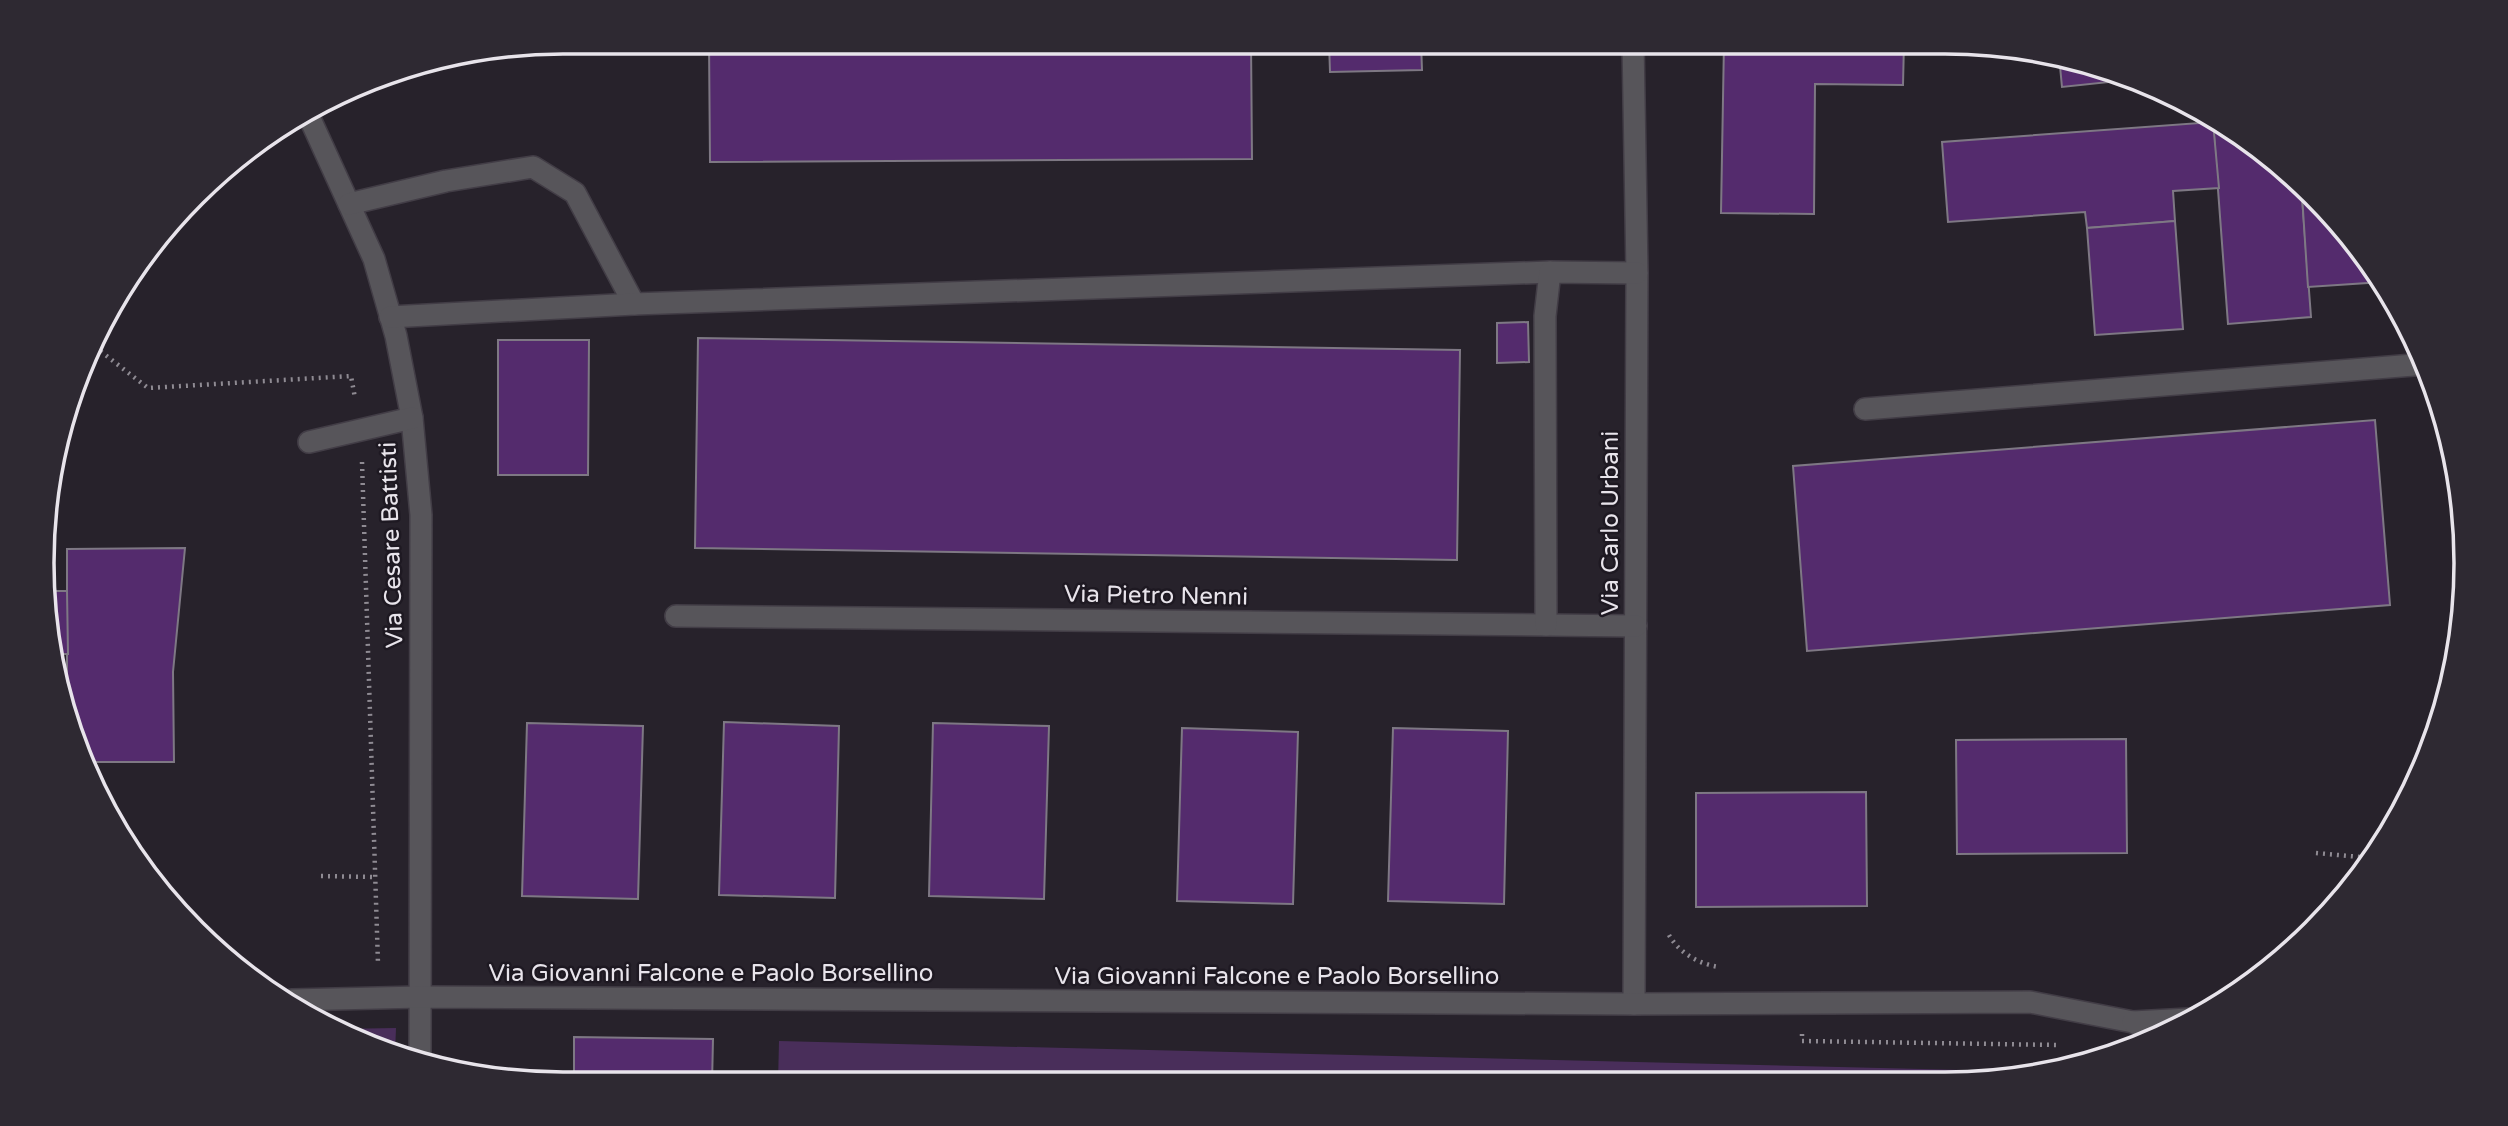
<svg xmlns="http://www.w3.org/2000/svg" width="2508" height="1126" viewBox="0 0 2508 1126" font-family="'Varela Round',sans-serif">
<rect width="100%" height="100%" fill="#27222b"/>
<!-- green -->
<g fill="#492e5a">
<path d="M396 1028 395 1054 364 1044 339 1029Z"/>
<path d="M779 1041 2040 1072 2013 1079 778 1083Z"/>
</g>
<!-- building -->
<g fill="#542b6d" stroke="#7e7884" stroke-width="2">
<path d="M709 42H1251L1252 159 710 162Z"/>
<path d="M1329 42H1421L1422 70 1330 72Z"/>
<path d="M1724 42H1904L1903 85 1815 84 1814 214 1721 213Z"/>
<path d="M2059 56 2137 79 2062 87Z"/>
<path d="M2219 121 2234 130 2301 184 2311 317 2228 324 2213 122Z"/>
<path d="M2213 122 2219 188 2173 191 2175 221 2087 228 2085 212 1948 222 1942 142Z"/>
<path d="M2313 194 2378 273 2382 282 2308 287 2302 195Z"/>
<path d="M2175 221 2183 329 2095 335 2087 228Z"/>
<path d="M1528 322 1529 362 1497 363V323Z"/>
<path d="M698 338 1460 350 1457 560 695 548Z"/>
<path d="M498 340H589L588 475H498Z"/>
<path d="M2375 420 2390 605 1807 651 1793 466Z"/>
<path d="M185 548 173 672 174 762H84L67 718V549Z"/>
<path d="M48 591H67L68 654H52L47 631Z"/>
<path d="M724 722 839 726 835 898 719 895Z"/>
<path d="M527 723 643 726 638 899 522 896Z"/>
<path d="M933 723 1049 726 1044 899 929 896Z"/>
<path d="M1182 728 1298 732 1293 904 1177 901Z"/>
<path d="M1393 728 1508 731 1504 904 1388 901Z"/>
<path d="M2126 739 2127 853 1957 854 1956 740Z"/>
<path d="M1866 792 1867 906 1696 907V793Z"/>
<path d="M574 1037 713 1039 712 1084H574Z"/>
</g>
<g fill="none" stroke-linecap="round" stroke-linejoin="round">
<defs>
<g id="minor">
<path d="M1633 42 1637 273 1634 1004"/>
<path d="M306 110 374 259 396 336 412 418 421 515 420 1061"/>
<path d="M349 204 446 181 533 167 575 193 634 304"/>
<path d="M390 317 634 304 1550 272"/>
<path d="M1865 409 2426 364"/>
<path d="M309 442 412 418"/>
<path d="M676 616 1636 626"/>
<path d="M1546 625 1545 316 1550 272 1637 273"/>
<path d="M292 1000 420 997 1634 1004 2030 1002 2133 1022 2159 1036"/>
<path d="M2133 1022 2189 1019"/>
</g>
</defs>
<!-- minor casing -->
<use href="#minor" stroke="#423d46" stroke-width="24"/>
<!-- path -->
<g stroke="#8f8b93" stroke-width="4.5" stroke-dasharray="2 5" stroke-linecap="butt">
<path d="M95 347 148 388 351 376 355 398"/>
<path d="M362 462 378 964"/>
<path d="M2402 804 2405 793 2410 791"/>
<path d="M2316 853 2371 858"/>
<path d="M321 876 376 877"/>
<path d="M1669 935C1679 953 1699 964 1719 967"/>
<path d="M1802 1034V1041L2059 1045"/>
</g>
<!-- minor -->
<use href="#minor" stroke="#57555a" stroke-width="21"/>
</g>
<g text-anchor="middle" stroke-width="5" stroke-linejoin="round" paint-order="stroke">
<!-- street labels -->
<g font-size="24" fill="#e8e4eb" stroke="#1e1922">
<text transform="translate(1610 523) rotate(-90)" y="8">Via Carlo Urbani</text>
<text transform="translate(391 545) rotate(-92)" y="8">Via Cesare Battisti</text>
<text transform="translate(1156 595) rotate(1)" y="8">Via Pietro Nenni</text>
<text x="711" y="981">Via Giovanni Falcone e Paolo Borsellino</text>
<text x="1277" y="984">Via Giovanni Falcone e Paolo Borsellino</text>
</g>
</g>
<!-- crop -->
<path d="M0 0H2508V1126H0ZM563 54H1945A509 509 0 0 1 2454 563V563A509 509 0 0 1 1945 1072H563A509 509 0 0 1 54 563V563A509 509 0 0 1 563 54Z" fill="#2e2932" fill-rule="evenodd"/>
<path fill="none" stroke="#e8e4eb" stroke-width="3.5" d="M563 54H1945A509 509 0 0 1 2454 563V563A509 509 0 0 1 1945 1072H563A509 509 0 0 1 54 563V563A509 509 0 0 1 563 54Z"/>
</svg>
